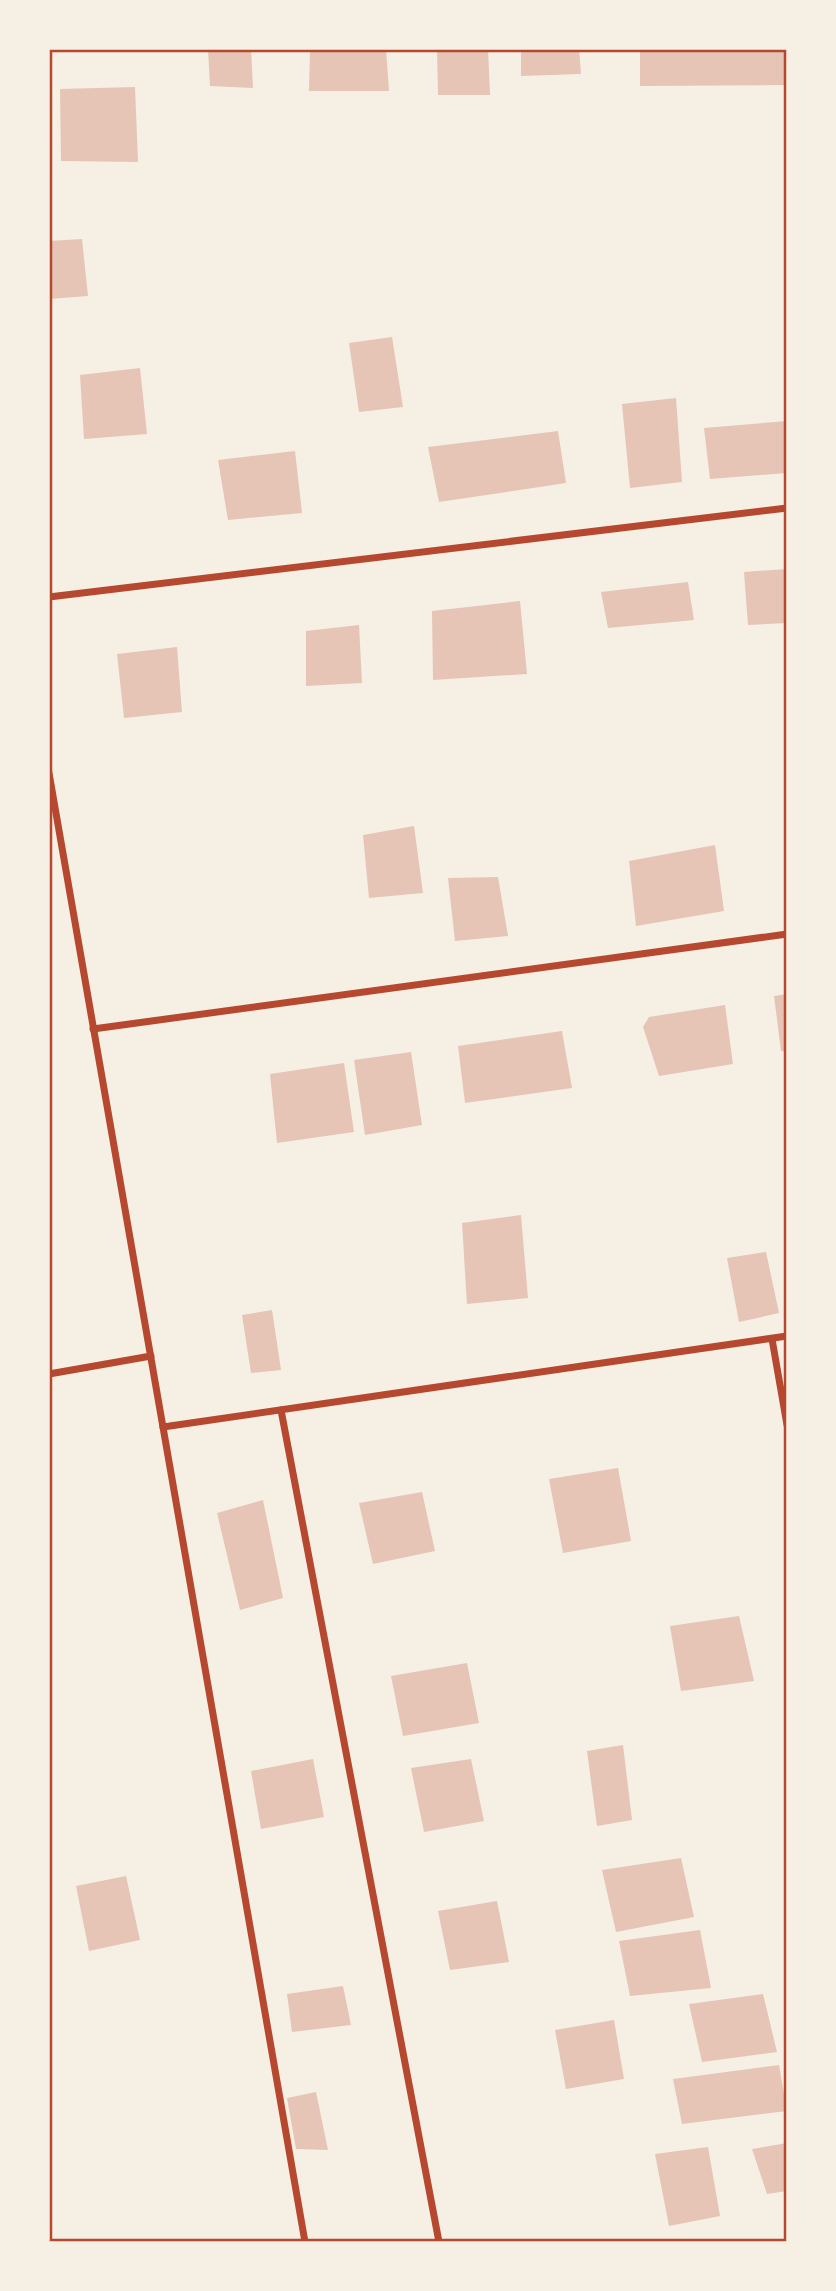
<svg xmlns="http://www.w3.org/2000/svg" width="836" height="2291" font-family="'Fira Sans',sans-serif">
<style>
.building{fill:#e6c5b7}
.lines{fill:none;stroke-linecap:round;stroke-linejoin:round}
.minor{stroke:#b5482f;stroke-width:7}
.neatline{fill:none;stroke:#b5482f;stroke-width:2.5}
</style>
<rect width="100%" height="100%" fill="#f6efe4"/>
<g class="building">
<path d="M208,49h43l2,39 -43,-2z"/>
<path d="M310,49h76l3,42h-80z"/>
<path d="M437,49h51l2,46h-52z"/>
<path d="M521,49h58l2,25 -60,2z"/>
<path d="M640,49h146l1,36 -147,1z"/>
<path d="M135,87l3,75 -77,-1 -1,-72z"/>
<path d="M82,239l6,57 -39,3v-58z"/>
<path d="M392,337l11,70 -44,5 -10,-69z"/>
<path d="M140,368l7,66 -63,5 -4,-64z"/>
<path d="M676,398l6,84 -52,6 -8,-84z"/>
<path d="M787,421v52l-77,6 -6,-51z"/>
<path d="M558,431l8,52 -127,19 -11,-55z"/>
<path d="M295,451l7,62 -74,7 -10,-60z"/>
<path d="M787,569v54l-39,2 -4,-53z"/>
<path d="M688,582l6,38 -86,8 -7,-36z"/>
<path d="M520,601l7,73 -94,6 -1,-69z"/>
<path d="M359,625l3,58 -56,3v-55z"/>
<path d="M177,647l5,65 -58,6 -7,-64z"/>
<path d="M414,826l9,67 -54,5 -6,-63z"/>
<path d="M715,845l9,66 -88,15 -7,-65z"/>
<path d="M498,877l10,59 -53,5 -7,-63z"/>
<path d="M787,994v57h-6l-7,-55z"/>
<path d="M725,1005l8,59 -74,12 -16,-49 6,-10z"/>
<path d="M562,1031l10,57 -107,15 -7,-57z"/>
<path d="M411,1052l11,73 -57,10 -11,-75z"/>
<path d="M344,1063l10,69 -77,11 -7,-69z"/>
<path d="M521,1215l7,83 -61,6 -5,-81z"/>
<path d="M766,1252l13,61 -40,9 -12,-64z"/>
<path d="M272,1310l9,60 -30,3 -9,-58z"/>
<path d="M618,1468l13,73 -68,12 -14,-74z"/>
<path d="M422,1492l13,59 -62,13 -14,-61z"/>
<path d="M263,1500l20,98 -43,12 -23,-97z"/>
<path d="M739,1616l15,65 -73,10 -11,-65z"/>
<path d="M467,1663l12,60 -76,13 -12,-60z"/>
<path d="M623,1745l9,75 -35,6 -10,-75z"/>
<path d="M313,1759l11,58 -63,12 -10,-58z"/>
<path d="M471,1759l13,62 -60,11 -13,-64z"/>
<path d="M681,1858l13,59 -78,15 -14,-62z"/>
<path d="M126,1876l14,64 -51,11 -13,-65z"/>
<path d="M497,1901l12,61 -59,8 -12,-59z"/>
<path d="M700,1930l11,58 -81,8 -11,-55z"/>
<path d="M343,1986l8,39 -59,7 -5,-38z"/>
<path d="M763,1994l14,58 -75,10 -13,-58z"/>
<path d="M614,2020l10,59 -58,10 -11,-59z"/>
<path d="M779,2065l8,46 -105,13 -9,-45z"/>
<path d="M316,2092l12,58 -32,-1 -9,-51z"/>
<path d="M787,2143v48l-20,3 -15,-45z"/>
<path d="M708,2147l12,69 -51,10 -14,-72z"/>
</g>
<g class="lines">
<g class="minor">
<path d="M49,597l738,-89"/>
<path d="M49,773l256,1469"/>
<path d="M93,1029l694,-95"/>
<path d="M772,1339l15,86"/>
<path d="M49,1374l102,-18"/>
<path d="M281,1410l158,832"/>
<path d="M163,1427l624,-91"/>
</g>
</g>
<rect width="836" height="2291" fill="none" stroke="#f6efe4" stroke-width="102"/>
<rect x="51" y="51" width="734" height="2189" class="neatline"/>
</svg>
